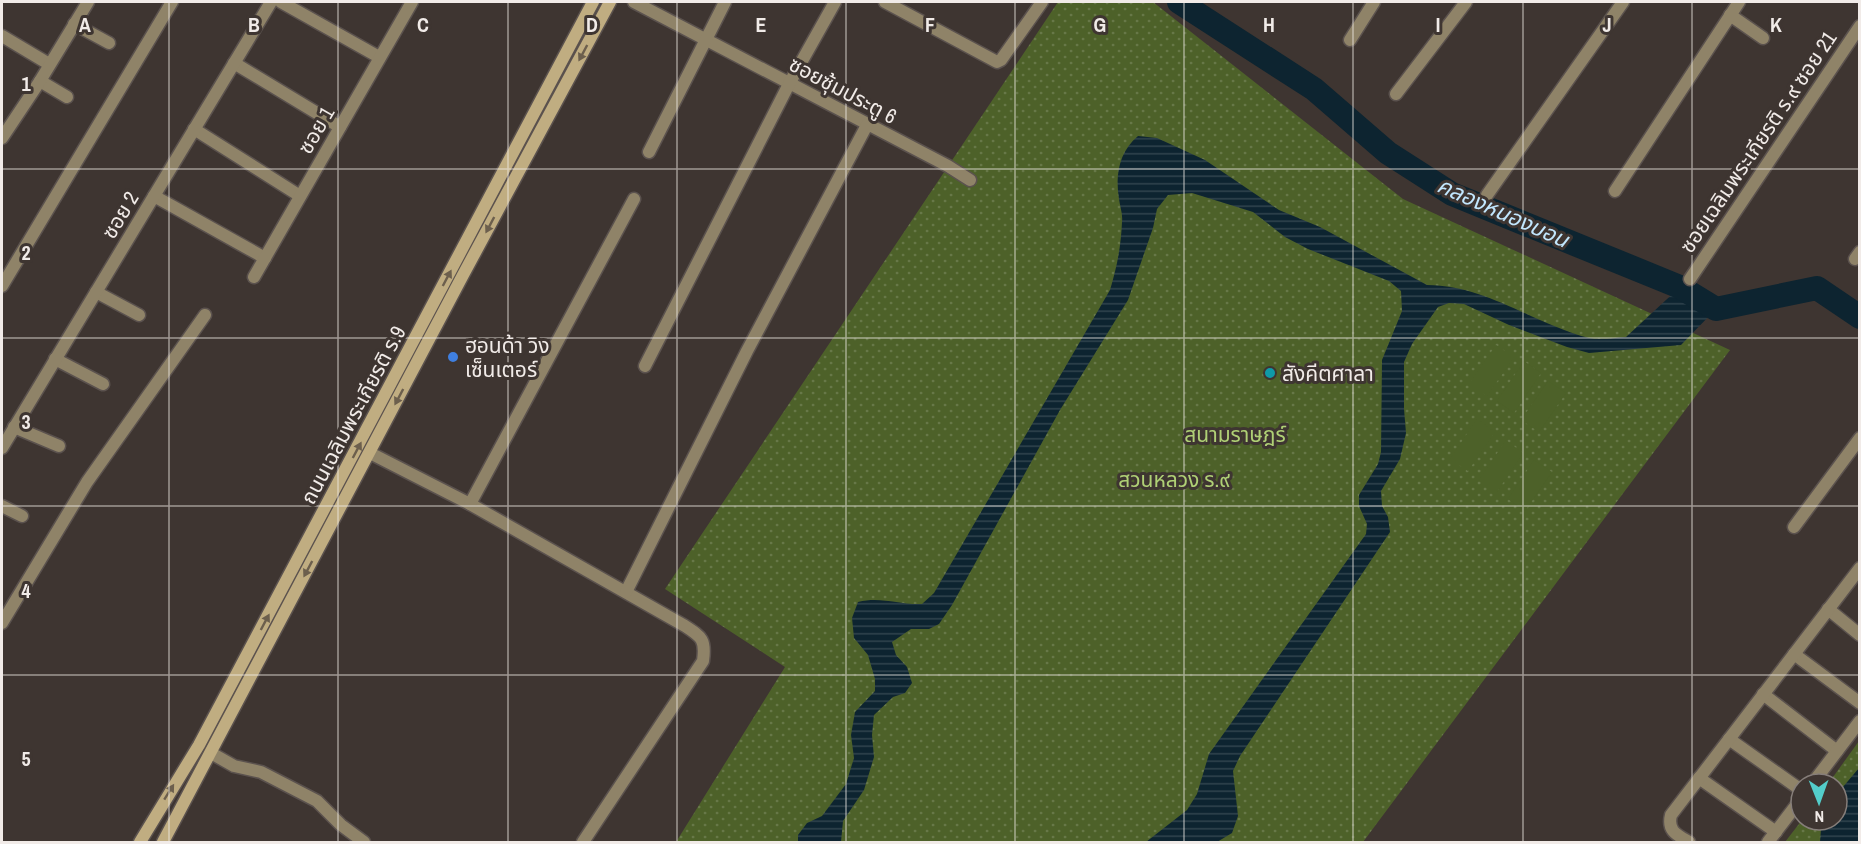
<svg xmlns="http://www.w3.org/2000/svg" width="1861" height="844" font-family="'Archivo Narrow','Noto Sans Thai',sans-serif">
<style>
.park{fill:url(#park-dots)}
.pitch{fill:#4d6129}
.water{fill:url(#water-rules)}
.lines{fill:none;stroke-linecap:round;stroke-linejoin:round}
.river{stroke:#0d2430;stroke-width:24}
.minor-casing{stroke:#5b524e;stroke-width:15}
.secondary-casing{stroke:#5b524e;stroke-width:15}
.minor{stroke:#8f8368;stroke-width:12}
.secondary{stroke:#c0ad81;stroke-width:12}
.oneway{fill:#6c5f4d}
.grid{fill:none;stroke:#f1ebe8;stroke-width:1.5;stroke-opacity:0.55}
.shop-dot{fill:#3f7fe0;stroke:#3e3531;stroke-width:2}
.culture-dot{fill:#0f9aa8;stroke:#3e3531;stroke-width:2}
.labels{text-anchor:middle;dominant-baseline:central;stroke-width:6;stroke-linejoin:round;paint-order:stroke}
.street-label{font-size:21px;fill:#f1ebe8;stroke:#3e3531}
.poi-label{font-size:21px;fill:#f1ebe8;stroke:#3e3531;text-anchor:start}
.park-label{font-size:21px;fill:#afd075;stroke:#3e3531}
.water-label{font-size:22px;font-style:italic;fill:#c2e7fe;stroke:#3e3531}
.grid-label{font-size:20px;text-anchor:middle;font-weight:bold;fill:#f1ebe8;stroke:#3e3531;stroke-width:6;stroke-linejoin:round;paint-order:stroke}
</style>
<defs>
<pattern id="park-dots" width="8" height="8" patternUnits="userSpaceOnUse" patternTransform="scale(1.5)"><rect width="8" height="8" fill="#4d6129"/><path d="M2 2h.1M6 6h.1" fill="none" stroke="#677848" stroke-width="1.8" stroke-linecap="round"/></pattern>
<pattern id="water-rules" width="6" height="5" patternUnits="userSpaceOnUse" patternTransform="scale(1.5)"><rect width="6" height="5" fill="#0d2430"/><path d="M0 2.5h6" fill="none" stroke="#31444e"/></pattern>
</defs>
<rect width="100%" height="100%" fill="#3e3531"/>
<g class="park">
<path d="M1058,2h95l250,197 327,151 -367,492h-687l109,-175 -120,-78z"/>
<path d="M1859,741v101h-74l17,-22h35v-36h-9z"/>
</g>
<g class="pitch">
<path d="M1496,345l18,12 -27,39 -18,-12z"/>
<path d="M1524,361l17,12 -27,40 -17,-12z"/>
<path d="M1548,381l18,12 -27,39 -18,-12z"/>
<path d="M1477,419l18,13 -27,39 -18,-12z"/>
<path d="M1506,440l17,13 -26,39 -18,-12z"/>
<path d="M1534,460l18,12 -27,39 -17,-12z"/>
</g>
<g class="water">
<path d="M1138,136l19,2 48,22 74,50 41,17 107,58c59,0 107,39 162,53 11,2 25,0 37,-1l54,-50 36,22 -35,36 -92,8 -22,-6 -58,-22 -45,-21 -15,-1 -11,4 -26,37 -8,18v47l2,24 -6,26 -19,32 1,15 6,11 2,15 -150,224 -7,15 5,45 -6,17 -15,9h-71l41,-32 10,-16 12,-40 157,-220 1,-10 -8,-18v-11l19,-31 3,-12 1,-92 20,-49 -1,-20 -12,-10 -81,-32 -23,-12 -32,-25 -61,-19 -24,2 -11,14 -4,19 -25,72 -68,110 -108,195 -13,19 -10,5h-18l-19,13 4,13 11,12 5,16 -7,10 -12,4 -19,18 -2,20 2,22 -10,33 -21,31 -2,21h-43v-7l9,-12 15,-7 24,-32 8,-26 -3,-23 4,-23 20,-21v-12l-7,-24 -14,-17 -2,-20 6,-16c23,-6 41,3 64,2l12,-11 176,-303c7,-23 11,-44 12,-68 1,-8 -2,-15 -3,-23 -4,-24 0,-47 19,-63z"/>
<path d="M1859,768v74h-39l1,-13 3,-9h13v-26z"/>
</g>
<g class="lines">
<path class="river" d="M1179,2l135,87 74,64 64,41 228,93 36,22 101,-21 43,29"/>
<g class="minor-casing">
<g id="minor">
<path d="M281,2l98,55"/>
<path d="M634,2l314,164 22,14"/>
<path d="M885,2l112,60 4,-2 41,-58"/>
<path d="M1730,15l33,23"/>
<path d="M74,24l35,19"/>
<path d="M2,36l47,28"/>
<path d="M1350,40l24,-38"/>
<path d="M234,63l106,64"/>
<path d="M40,81l27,16"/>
<path d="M1396,94l70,-92"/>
<path d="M194,129l106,67"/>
<path d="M2,138l38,-57 48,-79"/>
<path d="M649,152l76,-150"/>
<path d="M1615,191l124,-189"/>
<path d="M1487,195l136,-193"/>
<path d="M154,196l111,62"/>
<path d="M1855,259l5,-7"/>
<path d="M254,277l158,-275"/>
<path d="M1690,279l170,-253"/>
<path d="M2,286l170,-284"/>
<path d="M96,292l43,23"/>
<path d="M55,359l48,25"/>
<path d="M645,366l144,-282 46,-82"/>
<path d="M14,427l45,19"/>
<path d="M2,448l269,-446"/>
<path d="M370,453l100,51 215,122c17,11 21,14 18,35l-120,181"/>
<path d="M470,504l164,-305"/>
<path d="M2,506l20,10"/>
<path d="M1794,527l66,-89"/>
<path d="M626,592l121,-241 120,-226"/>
<path d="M1828,609l32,26"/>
<path d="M2,623l85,-141 118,-167"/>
<path d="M1794,654l66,49"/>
<path d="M1763,694l74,57"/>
<path d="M1729,739l72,51"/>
<path d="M211,753l23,13 27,6 56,29 24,24 23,17"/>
<path d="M1699,778l77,54"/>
<path d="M1812,784l48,-63"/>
<path d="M1689,842c-12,-7 -22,-11 -18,-27l189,-247"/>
<path d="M1768,842l33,-43"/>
</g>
</g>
<g class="secondary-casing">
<g id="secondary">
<path d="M140,842l59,-97 394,-743"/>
<path d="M163,842l300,-567 147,-273"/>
</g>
</g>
<use href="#minor" class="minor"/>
<use href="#secondary" class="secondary"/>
</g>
<defs><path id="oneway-solid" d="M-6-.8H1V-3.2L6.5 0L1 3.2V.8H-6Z" transform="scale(1.5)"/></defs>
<g class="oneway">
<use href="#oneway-solid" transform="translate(583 53) rotate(118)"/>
<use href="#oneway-solid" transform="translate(490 225) rotate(118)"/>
<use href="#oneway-solid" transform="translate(447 278) rotate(-62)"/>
<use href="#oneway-solid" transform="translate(399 397) rotate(118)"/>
<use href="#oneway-solid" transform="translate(357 450) rotate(-62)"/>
<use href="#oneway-solid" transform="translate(308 569) rotate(118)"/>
<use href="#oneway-solid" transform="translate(265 622) rotate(-62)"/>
<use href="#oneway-solid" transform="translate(169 792) rotate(-58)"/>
</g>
<path class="grid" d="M169,2v840M338,2v840M508,2v840M677,2v840M846,2v840M1015,2v840M1184,2v840M1353,2v840M1523,2v840M1692,2v840M2,169h1858M2,338h1858M2,506h1858M2,675h1858"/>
<circle class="shop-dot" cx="453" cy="357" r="6"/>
<circle class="culture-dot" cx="1270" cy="373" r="6"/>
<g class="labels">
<g class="street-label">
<text transform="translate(843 90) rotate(28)">ซอยซุ้มประตู 6</text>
<text transform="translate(316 130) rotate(-60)">ซอย 1</text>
<text transform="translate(1758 142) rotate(-56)">ซอยเฉลิมพระเกียรติ ร.๙ ซอย 21</text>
<text transform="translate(120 215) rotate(-59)">ซอย 2</text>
<text transform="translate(353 415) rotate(-62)">ถนนเฉลิมพระเกียรติ ร.9</text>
</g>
<g class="poi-label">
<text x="465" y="345">ฮอนด้า วิง<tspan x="465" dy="24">เซ็นเตอร์</tspan></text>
<text x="1282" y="373">สังคีตศาลา</text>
</g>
<g class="park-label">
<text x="1235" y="434">สนามราษฎร์</text>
<text x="1174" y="479">สวนหลวง ร.๙</text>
</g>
<g class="water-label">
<text transform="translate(1503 212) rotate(24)">คลองหนองบอน</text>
</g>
</g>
<g class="grid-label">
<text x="85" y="32">A</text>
<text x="254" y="32">B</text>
<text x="423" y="32">C</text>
<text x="592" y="32">D</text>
<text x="761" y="32">E</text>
<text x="930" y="32">F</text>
<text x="1100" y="32">G</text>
<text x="1269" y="32">H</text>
<text x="1438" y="32">I</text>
<text x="1607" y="32">J</text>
<text x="1776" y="32">K</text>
<text x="26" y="91">1</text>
<text x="26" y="260">2</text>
<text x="26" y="429">3</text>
<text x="26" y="598">4</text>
<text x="26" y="766">5</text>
</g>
<rect width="1861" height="844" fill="none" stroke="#f1ebe8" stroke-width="6"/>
<g transform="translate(1819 802) rotate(179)"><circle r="28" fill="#3e3531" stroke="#867e7a" stroke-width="1.5"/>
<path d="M0-4.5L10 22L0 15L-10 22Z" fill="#53cdca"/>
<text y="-9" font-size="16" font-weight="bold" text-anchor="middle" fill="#f1ebe8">N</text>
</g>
</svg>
